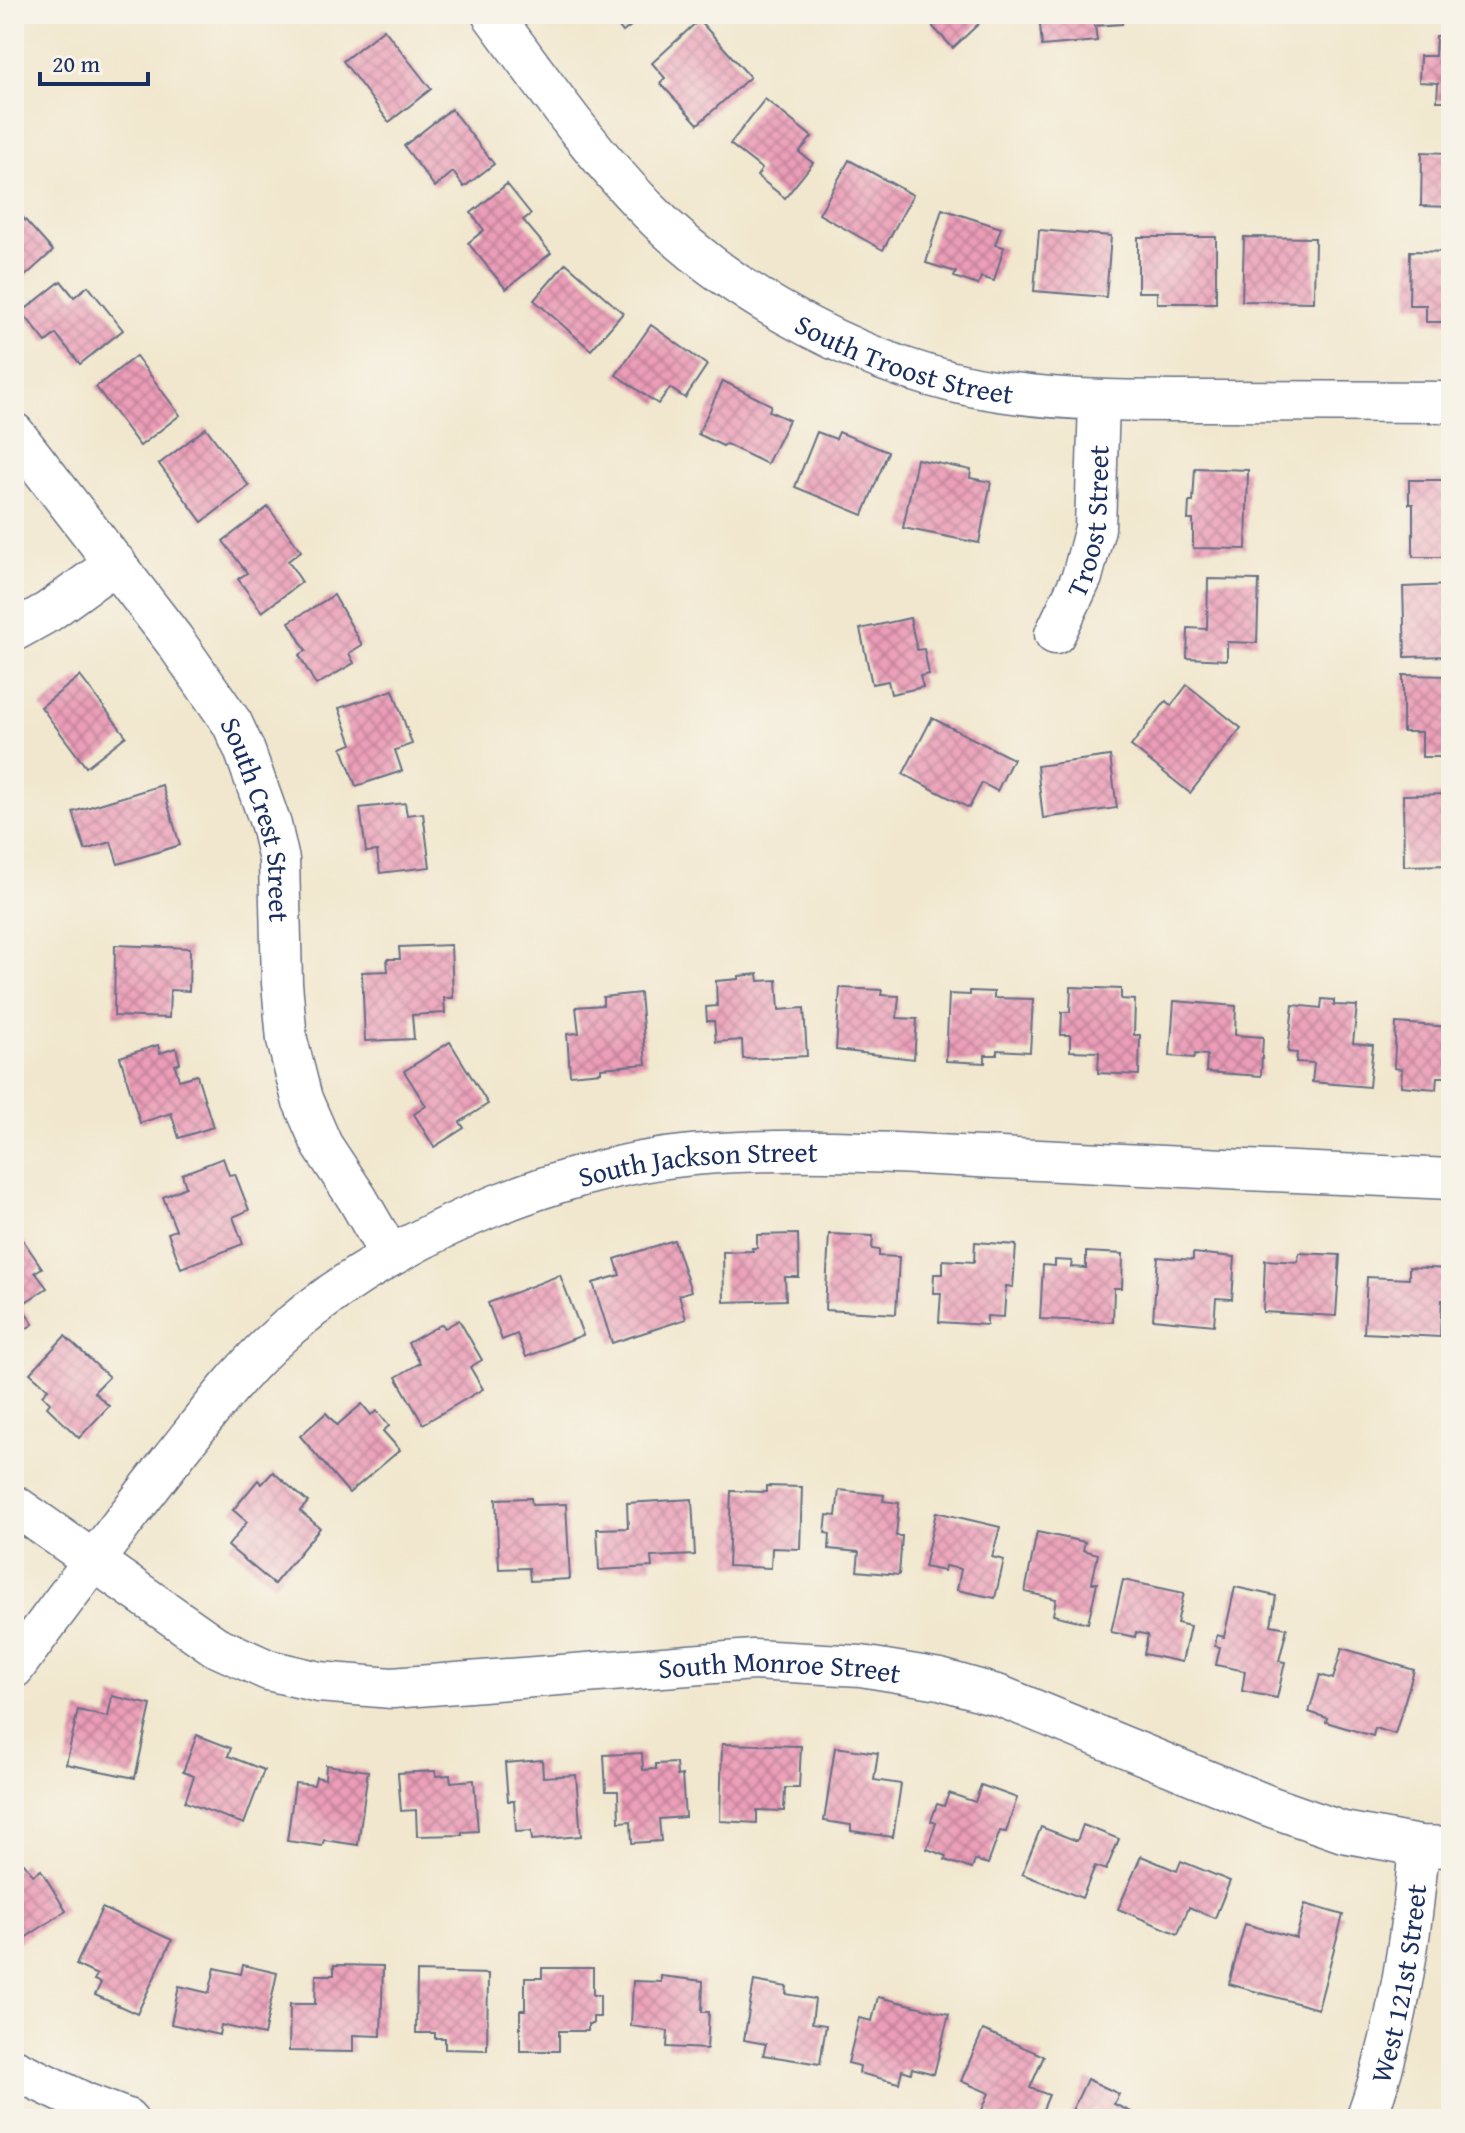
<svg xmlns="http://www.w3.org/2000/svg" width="1465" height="2133" font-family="'Gentium Book Plus',serif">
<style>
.building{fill:url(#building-cross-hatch)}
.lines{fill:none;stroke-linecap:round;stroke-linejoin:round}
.minor-casing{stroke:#666f85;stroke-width:43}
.minor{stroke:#fff;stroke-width:40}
.labels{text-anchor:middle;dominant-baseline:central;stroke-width:6;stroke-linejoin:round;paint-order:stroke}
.street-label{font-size:28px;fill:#1b2f5e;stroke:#f7f3e8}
</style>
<defs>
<pattern id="building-cross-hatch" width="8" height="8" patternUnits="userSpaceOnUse" patternTransform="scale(2)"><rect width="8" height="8" fill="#ec9db7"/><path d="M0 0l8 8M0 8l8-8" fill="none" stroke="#be8098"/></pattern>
</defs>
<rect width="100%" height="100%" fill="#f7f3e8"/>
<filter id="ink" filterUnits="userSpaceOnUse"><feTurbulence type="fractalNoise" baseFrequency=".0125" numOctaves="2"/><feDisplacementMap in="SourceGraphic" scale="16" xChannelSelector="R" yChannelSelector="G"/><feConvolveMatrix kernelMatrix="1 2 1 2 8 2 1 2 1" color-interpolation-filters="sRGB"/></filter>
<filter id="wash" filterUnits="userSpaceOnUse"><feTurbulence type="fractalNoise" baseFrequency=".006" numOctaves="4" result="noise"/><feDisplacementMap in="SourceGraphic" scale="32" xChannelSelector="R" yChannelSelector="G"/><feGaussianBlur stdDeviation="1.8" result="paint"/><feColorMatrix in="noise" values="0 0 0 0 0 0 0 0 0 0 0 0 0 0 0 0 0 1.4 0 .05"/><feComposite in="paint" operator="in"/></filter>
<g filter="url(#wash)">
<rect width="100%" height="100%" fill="#f1e7ce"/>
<g id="blocks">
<g class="building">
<path d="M609,14h37l-23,18z"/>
<path d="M925,14h64l-36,34 -20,-21v-4z"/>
<path d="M1039,14h82l1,10 -27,2 2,15 -55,5z"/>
<path d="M699,20l51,57 -52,47 -38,-41 5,-5 -13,-15z"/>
<path d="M384,29l47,60 -42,33 -46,-61z"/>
<path d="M1436,36h9v9h6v56h-14l1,-18 -19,-1 1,-26h15z"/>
<path d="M765,99l47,38 -13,15 14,11 -28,35 -28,-22 5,-7 -32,-25z"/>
<path d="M451,109l43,55 -30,23 -11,-15 -18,15 -31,-41z"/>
<path d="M1448,138h3v69l-30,-1 1,-54 25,1z"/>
<path d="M849,160l64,35 -30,55 -64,-36z"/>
<path d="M507,184l24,30 -8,6 28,33 -45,36 -38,-46 16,-13 -13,-17z"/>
<path d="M942,209l59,19 -6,17 9,2 -10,34 -13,-4 -3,8 -24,-8 2,-5 -30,-9z"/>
<path d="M17,211l36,40 -39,35v-72z"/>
<path d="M1039,230l72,6 -5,61 -72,-6z"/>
<path d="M1138,237h78v66h-59v-11h-19z"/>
<path d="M1244,237l71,1 -1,64 -72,-1z"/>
<path d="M1410,251l41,1v70h-25v-17h-17z"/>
<path d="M566,263l57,50 -32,37 -57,-50z"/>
<path d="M61,281l13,16 14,-11 35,44 -43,34 -24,-30 -10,8 -24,-30z"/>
<path d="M651,325l56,40 -22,33 -15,-10 -12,16 -42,-29z"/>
<path d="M136,356l44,59 -40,31 -44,-59z"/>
<path d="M723,381l48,24 -2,6 20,9 -22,44 -41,-20 -3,2 -25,-12z"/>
<path d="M206,428l43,58 -47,36 -43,-58z"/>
<path d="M817,432l19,7 3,-7 49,20 -25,63 -68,-28z"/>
<path d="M917,459l54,11 -1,8 21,4 -12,61 -76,-15z"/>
<path d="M1195,468l53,2 -2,79 -53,-1v-28h-5l1,-18h4z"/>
<path d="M1409,480h42v77h-38v-53h-4z"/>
<path d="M268,507l33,44 -13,10 14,21 -40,30 -24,-33 9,-6 -24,-32z"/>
<path d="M1208,579l51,1 -2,63 -30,-1v18l-40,-2 1,-30 19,1z"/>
<path d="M1451,585v71l-46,1 -2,-70z"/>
<path d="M334,595l28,50 -13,8 5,10 -38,22 -17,-30 7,-4 -17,-29z"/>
<path d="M910,618l7,32 7,-1 5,25 -9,2 3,11 -32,7 -3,-13 -16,3 -12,-55z"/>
<path d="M1403,675l48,1v81h-29v-25h-19z"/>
<path d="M80,676l46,60 -40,31 -45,-60z"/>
<path d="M1187,685l54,43 -51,65 -59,-47 35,-45 5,5z"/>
<path d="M393,690l19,54 -17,6 7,21 -46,15 -14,-38 10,-4 -13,-36z"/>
<path d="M932,718l81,41 -16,32 -15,-8 -13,25 -66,-34z"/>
<path d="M1110,756l7,52 -74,10 -6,-52z"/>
<path d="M162,785l18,60 -62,19 -7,-22 -26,8 -12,-38z"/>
<path d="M1451,794v71l-47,1 -1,-71z"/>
<path d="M405,803l2,12 16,-2 7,54 -50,6 -3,-22 -11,1 -6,-44z"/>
<path d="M115,945l75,3 -1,43 -19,-1 -1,28 -55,-2z"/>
<path d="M451,945l2,53h-9l1,15 -33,2 2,24 -49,2 -3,-69 26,-1 -1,-12h13l-1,-12z"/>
<path d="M758,974l1,7 18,-1 2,30 25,-2 3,48 -64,3 -1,-19 -26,2 -2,-21h-7l-1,-14 11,-1 -1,-25 23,-2v-3z"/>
<path d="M1071,987l50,2v10l14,1 -1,35h6l-1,40 -41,-2 1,-21 -29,-1v-16h-9l1,-23h8z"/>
<path d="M840,988l42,2 -1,5 18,1 -2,22 20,1 -3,40 -78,-9z"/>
<path d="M970,991l24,1v6l39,1 -3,53 -33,-2v5h-12v8l-39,-2 3,-67 21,1z"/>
<path d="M640,993l6,71 -45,4v4l-31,3 -3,-41 12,-1 -3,-26 27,-2v-8z"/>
<path d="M1322,999l12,1v5l23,1 -4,37 20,2 -4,42 -57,-5 2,-19 -18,-1 1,-9 -9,-1 5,-47 28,3z"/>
<path d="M1174,1001l62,5 -1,29 28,2 -2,39 -55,-4 1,-17 -12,-1 -1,4 -24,-2z"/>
<path d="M1396,1023l55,4v50h-14l-1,12 -35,-3 1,-17 -8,-1z"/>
<path d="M450,1042l38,62 -28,18 4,6 -30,19 -20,-33 12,-8 -22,-35z"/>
<path d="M158,1045l2,8 16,-5 4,15 -5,2 4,15 18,-5 16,52 -34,11 -8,-25 -31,10 -20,-66z"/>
<path d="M223,1158l6,17 6,-1 14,36 -16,7 10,27 -62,24 -13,-35 8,-3 -13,-33 23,-10 -4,-13z"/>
<path d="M14,1227l28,41 -7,4 12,16 -26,17 12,19 -19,13z"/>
<path d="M798,1234l1,43h-14l1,23 -62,2 -1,-50 30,-1 -1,-3h5v-13z"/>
<path d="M829,1234l44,2 -1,13 7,1v6l20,1 -3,57 -71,-4z"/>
<path d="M674,1240l17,51 -12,4 7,24 -74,24 -19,-60 27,-8 -5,-16z"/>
<path d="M975,1242l41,3 -3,42 -7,-1 -2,31 -17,-1v9l-48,-3 2,-29h-8l1,-19h9v-14l31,2z"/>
<path d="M1086,1252l37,2 -1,34h-8l-1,34 -73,-3 3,-54 12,1v-6l17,1 -1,6 15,1z"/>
<path d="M1193,1253l42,4 -3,42 -16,-1 -2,27 -61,-6 5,-62 35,3z"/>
<path d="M1299,1253l41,2 -4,61 -73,-4 2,-52 33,2z"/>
<path d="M1409,1267l40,2 -2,31h-5l-2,37 -76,-4 3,-56 42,2z"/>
<path d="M560,1275l23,60 -57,22 -9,-23 -15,6 -14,-37z"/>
<path d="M459,1320l23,40 -12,7 13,22 -60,35 -27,-47 24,-14 -12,-20 34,-19 3,4z"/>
<path d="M65,1336l44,41 -15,15 15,14 -30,32 -32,-31 3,-4 -8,-8 6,-6 -18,-16z"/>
<path d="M362,1404l9,11 6,-4 12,15 -6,5 17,19 -51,43 -49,-57 26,-23 11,12z"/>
<path d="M273,1472l35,30 -8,9 20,17 -46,56 -46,-38 19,-24 -14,-12 25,-30 4,4z"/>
<path d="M766,1486l36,1 -2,62 -28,-1 -1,20 -43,-2 3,-75 35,1z"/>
<path d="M839,1490l45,5 -1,6 16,2 -3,33h6l-3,39 -42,-4 2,-19 -30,-3 1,-15 -5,-1 2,-18 9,1z"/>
<path d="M531,1498l1,7 34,-1 4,75 -40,2 -1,-13 -30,1 -3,-70z"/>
<path d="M692,1499l3,56 -44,2 1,10 -53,3 -2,-41 31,-1 -1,-25z"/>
<path d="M936,1512l64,15 -8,30 12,3 -9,38 -38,-8 4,-21 -16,-3 -1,5 -20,-4z"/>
<path d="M1037,1532l48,10 -2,8 15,4 -6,29h5l-9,40 -35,-8 3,-16 -31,-7z"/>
<path d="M1123,1580l61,13 -7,30 13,3 -8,36 -38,-8 4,-19 -12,-3 -1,5 -24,-5z"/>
<path d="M1235,1587l41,9 -5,29 16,3 -8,33 6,1 -8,36 -35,-7 3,-20 -29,-6 4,-18 -5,-1 2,-11 7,2z"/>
<path d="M1342,1648l72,22 -19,64 -20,-6 -2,8 -47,-14 1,-4 -18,-6 11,-37 13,4z"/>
<path d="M112,1696l39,9 -16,73 -69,-14 12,-54 30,7z"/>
<path d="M197,1735l34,13 -3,8 36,14 -20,54 -59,-22 9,-26 -11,-4z"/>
<path d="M722,1744l79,2 -2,42h-14l-1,23 -27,-1v13l-37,-2z"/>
<path d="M835,1747l43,6 -4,27 27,4 -8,53 -42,-6v-6l-27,-4z"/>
<path d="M642,1753l1,17 13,-1v-5l20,-1 1,13 5,-1 3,42 -26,2 2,22 -29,2 -1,-22 -12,1 -1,-31h-12l-2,-36z"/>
<path d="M542,1760l1,17 33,-2 5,61 -49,4 -1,-9 -15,1 -2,-31h-6l-3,-38z"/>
<path d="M326,1765l42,6 -10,74 -34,-5 -2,6 -35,-5 8,-58 19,2 2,-8 9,2z"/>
<path d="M435,1771l1,5 14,-1 1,7 23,-2 4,51 -16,1v3l-45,1 -1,-26 -15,1 -3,-38z"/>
<path d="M981,1785l36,13 -11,34 -6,-1 -12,33 -13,-4 -3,9 -27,-9 1,-4 -19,-7 9,-26 -5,-2 6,-17 7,2 5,-13 26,9z"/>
<path d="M1083,1825l36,14 -13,31 -11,-4 -13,32 -60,-24 19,-47 36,14z"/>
<path d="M1141,1856l36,15 4,-10 49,20 -15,37 -26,-11 -11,27 -60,-25z"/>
<path d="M24,1863l9,12 8,-5 25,41 -52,34v-75z"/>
<path d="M1305,1904l38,11 -25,94 -89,-25 16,-60 51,14z"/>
<path d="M102,1908l70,32 -35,74 -42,-19 6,-12 -7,-3 3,-5 -21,-10z"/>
<path d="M243,1965l34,8 -13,62 -43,-10 -2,10 -48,-11 8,-38 30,7 6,-25 26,6z"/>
<path d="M334,1965l49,1 -2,70 -28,-1v17l-64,-1 1,-47h25l1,-29h18z"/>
<path d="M542,1968h51v27h7v22h-7v7h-5v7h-29v20h-39v-41h5v-32h17z"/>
<path d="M417,1972l71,2 -1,76 -42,-1v-11h-10v-5h-19z"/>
<path d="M661,1976l42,5 -1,31h7l-2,37 -40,-2 1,-16 -37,-5 2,-45 28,1z"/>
<path d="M754,1981l33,6 -1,7 29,5 -3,24 14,2 -6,39 -57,-9 3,-11 -22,-4z"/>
<path d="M878,1997l71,17 -15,60 -22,-6 -1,5 -9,-3 -3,13 -40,-10 1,-7 -12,-3 11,-45 13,3z"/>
<path d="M983,2030l61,26 -14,32 19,7 -10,24h-36l-21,-9 7,-17 -28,-12z"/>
<path d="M1087,2079l32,15 -5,10 26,12 -2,3h-70z"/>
</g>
</g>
</g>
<g filter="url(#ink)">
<use href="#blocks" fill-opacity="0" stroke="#666f85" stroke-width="2"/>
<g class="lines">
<g class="minor-casing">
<g id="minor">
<path id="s1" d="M492,14c49,66 96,134 154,194 87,90 229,165 353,183 72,11 144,10 217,10 78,0 157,1 235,1"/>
<path id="s2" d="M14,433l160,207 58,83 12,26 27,76 8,35 3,123 5,57 15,59 20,46 35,53 33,57"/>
<path d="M14,631l34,-19 68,-49"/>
<path id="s3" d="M1055,634l27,-57 13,-49 4,-127"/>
<path id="s4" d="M14,1505l201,141 53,24 51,12 73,6 361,-28 108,6 79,13 60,17 269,110 74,26 76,14 32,1"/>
<path id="s5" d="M14,1668c50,-69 102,-137 154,-204 33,-41 64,-84 102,-120 104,-98 279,-176 422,-189 116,-10 231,0 347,5 137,7 275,13 412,19"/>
<path d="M14,2069l73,35 40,15"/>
<path id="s6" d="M1366,2119c32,-88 45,-179 53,-273"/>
</g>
</g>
<use href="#minor" class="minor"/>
</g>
</g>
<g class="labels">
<g class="street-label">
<text stroke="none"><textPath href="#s1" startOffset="552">South Troost Street</textPath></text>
<text stroke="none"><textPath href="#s3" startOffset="120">Troost Street</textPath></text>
<text stroke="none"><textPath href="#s2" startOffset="464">South Crest Street</textPath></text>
<text stroke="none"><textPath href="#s5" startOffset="888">South Jackson Street</textPath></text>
<text stroke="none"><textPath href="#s4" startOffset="818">South Monroe Street</textPath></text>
<text stroke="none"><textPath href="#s6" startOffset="140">West 121st Street</textPath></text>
</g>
</g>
<rect width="1465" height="2133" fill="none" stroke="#f7f3e8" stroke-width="48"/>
<path d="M40 72v12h108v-12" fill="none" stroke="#1b2f5e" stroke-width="4"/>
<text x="52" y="72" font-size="24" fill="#1b2f5e" stroke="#f7f3e8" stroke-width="6" paint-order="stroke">20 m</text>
</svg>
